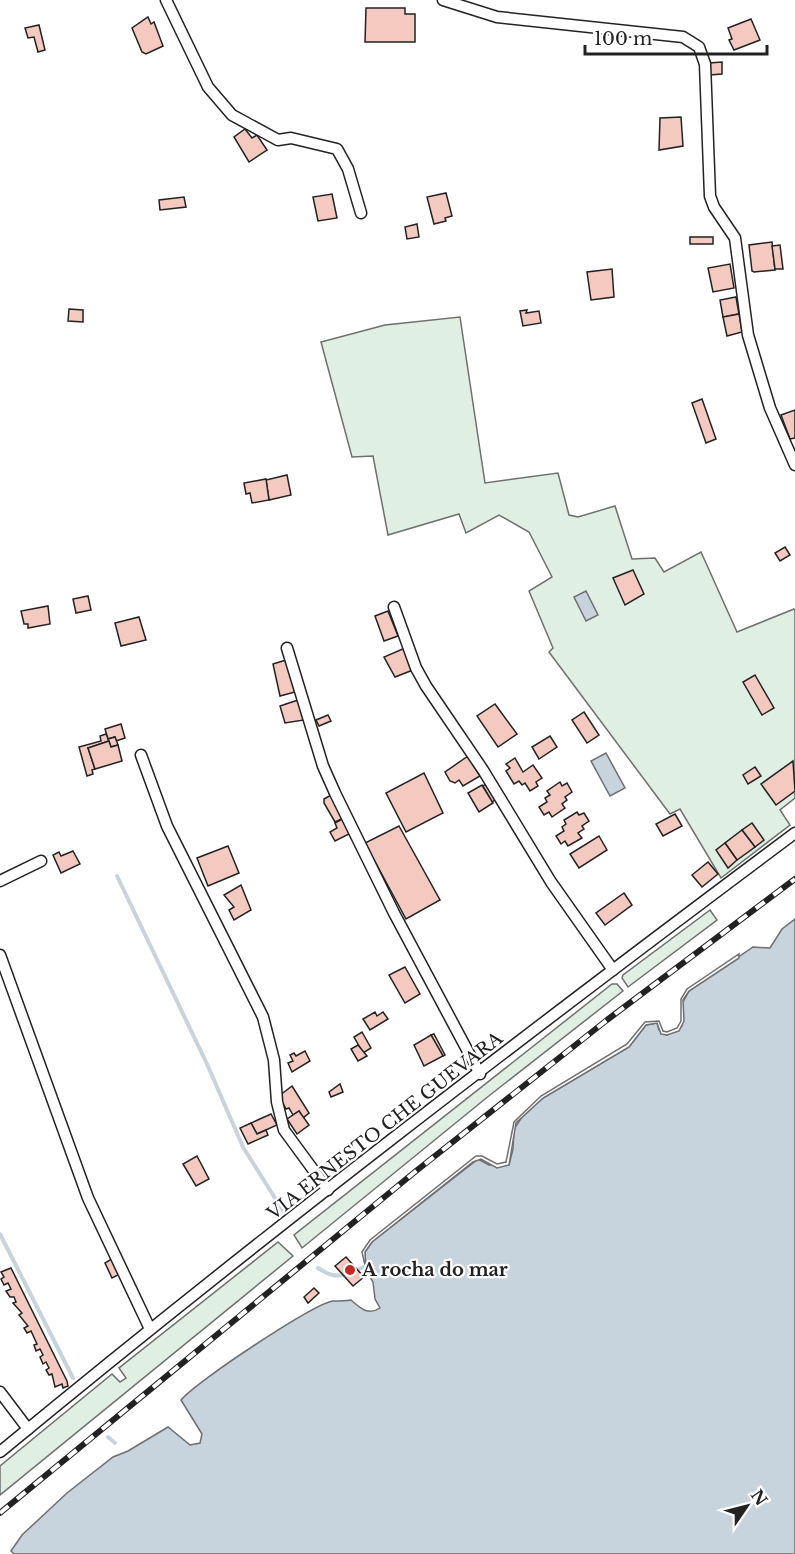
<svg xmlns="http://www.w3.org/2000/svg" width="795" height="1554" font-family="'Libre Baskerville',serif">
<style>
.green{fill:#e0efe3;stroke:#6f6f6f;stroke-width:1.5}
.water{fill:#c7d3dd;stroke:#6f6f6f;stroke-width:1.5}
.pier{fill:#fff;stroke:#6f6f6f;stroke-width:1.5}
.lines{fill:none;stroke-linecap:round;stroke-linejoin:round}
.stream{stroke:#c7d3dd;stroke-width:4}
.building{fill:#f3c9c0;stroke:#222;stroke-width:1.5}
.street-casing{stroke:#222;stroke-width:13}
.street{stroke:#fff;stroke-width:10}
.rail-casing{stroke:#222;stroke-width:6}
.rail{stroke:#fff;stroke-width:4;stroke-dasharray:11;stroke-linecap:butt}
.poi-dot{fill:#c62828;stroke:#fff;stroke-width:2}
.labels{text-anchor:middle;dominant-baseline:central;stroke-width:4.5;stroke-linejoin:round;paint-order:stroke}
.street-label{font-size:18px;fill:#222;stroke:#fff}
.poi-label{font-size:18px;font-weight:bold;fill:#222;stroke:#fff;text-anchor:start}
</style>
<rect width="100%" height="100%" fill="#fff"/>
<g class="green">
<path d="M460,317l25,166 73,-10 11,42 9,2 37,-11 17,53 23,-1 9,14 37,-20 36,80 57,-23 1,2v187l-15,12 10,15 -69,53 -41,-69 -10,5 -121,-162 4,-4 -24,-57 23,-14 -23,-45 -30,-17 -33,18 -7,-19 -71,21 -15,-79 -21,1 -31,-115 64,-17z"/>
<path d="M710,910l7,10 -89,67 -6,-9 1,-3z"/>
<path d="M612,984h5l6,7 -133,104 -188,153 -8,-13z"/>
<path d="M278,1242l15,14 -293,239v-29l112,-92 8,8 6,-4 -7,-10z"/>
</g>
<g class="water">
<path d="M586,591l12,24 -12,6 -12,-24z"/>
<path d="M606,753l19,35 -15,8 -19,-35z"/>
<path d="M795,919v635h-781l-3,-3 11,-16 45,-42 46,-36 15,-6 40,-24 22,18 10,-2 2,-9 -21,-34c13,-17 132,-96 152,-99 5,0 12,0 18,-1 9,8 17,16 29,8l-5,-9 -2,-17 -7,-12 -1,-18 7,-10 106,-83 11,6h20l4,-16 1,-20 8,-12 21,-19 86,-51 17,-22 11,-2 2,7 8,5 15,-9v-22l7,-13 64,-44 17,1 12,-19z"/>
</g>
<path class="pier" d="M739,954v4l-50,33 -6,9 1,21 -5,10 -12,4 -6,-1 -4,-11 -11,2 -17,22 -86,51 -27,25 -7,42 -12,3 -16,-9 -8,3 -101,80 -7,10 1,18 -4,-18 8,-12 106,-84h6l15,8 9,-2 8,-40 27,-26 86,-52 18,-22 14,-1 4,10 4,1 10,-4 4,-7v-22l6,-10z"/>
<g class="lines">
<g class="stream">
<path d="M117,876l90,188 36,83 40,64"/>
<path d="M0,1234l73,144"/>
<path d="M318,1268c9,6 18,10 30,6"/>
<path d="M354,1271l12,-5"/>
<path d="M108,1437l7,6"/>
</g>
</g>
<g class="building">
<path d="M366,8h39v6h10v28h-50z"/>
<path d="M148,17l3,7 3,-2 9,24 -17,8 -4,-2 -10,-24z"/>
<path d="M751,19l9,21 -26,10 -5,-10 3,-1 -4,-11z"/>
<path d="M39,25l6,25 -7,2 -4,-15 -6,1 -3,-10z"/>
<path d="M722,62v12l-12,1 -1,-12z"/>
<path d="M681,117l2,29 -24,4 1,-32z"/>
<path d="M245,129l7,9 5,-3 10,15 -18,12 -15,-25z"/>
<path d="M446,193l6,23 -7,2 1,3 -12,3 -7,-27z"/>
<path d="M332,194l5,24 -19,3 -5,-24z"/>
<path d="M184,197l2,10 -26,3 -1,-10z"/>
<path d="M417,224l2,13 -12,2 -2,-12z"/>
<rect x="690" y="237" width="23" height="7"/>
<path d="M772,242l3,28 -21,2 -2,-1 -3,-26z"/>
<path d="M780,245l3,24h-8l-3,-23z"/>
<path d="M730,264l4,24 -21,4 -5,-24z"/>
<path d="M612,269l2,28 -23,3 -4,-28z"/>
<path d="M736,297l3,17 -16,3 -3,-17z"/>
<path d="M69,309l14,1v12l-15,-1z"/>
<path d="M527,310l-1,3 13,-2 2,12 -18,3 -3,-15z"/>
<path d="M739,314l3,18 -15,4 -4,-19z"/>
<path d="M702,399l14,40 -10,4 -14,-40z"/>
<path d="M795,410v28l-5,1 -9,-24z"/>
<path d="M287,475l4,20 -22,5 -3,-20z"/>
<path d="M266,479l3,21 -17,3 -2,-10 -4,1 -2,-11z"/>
<path d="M785,547l5,8 -10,6 -5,-8z"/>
<path d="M633,570l11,24 -19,11 -12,-27z"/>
<path d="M88,596l3,14 -15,3 -3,-14z"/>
<path d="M48,606l2,18 -22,4v-4h-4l-3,-13z"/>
<path d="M388,611l10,25 -14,5 -9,-25z"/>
<path d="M139,617l7,23 -25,6 -6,-23z"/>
<path d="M405,648l8,22 -18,7 -11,-20z"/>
<path d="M286,660l9,32 -15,4 -7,-32z"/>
<path d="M755,675l19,33 -12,7 -19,-33z"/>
<path d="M298,700l6,20 -19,3 -5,-17z"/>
<path d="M495,704l22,30 -19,13 -21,-31z"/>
<path d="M584,712l15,23 -12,8 -15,-23z"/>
<path d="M328,715l3,6 -12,5 -3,-6z"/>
<path d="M121,724l4,14 -9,3 -1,-4 -7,2 -3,-10z"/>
<path d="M106,734l3,7 -21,7 7,21 -3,1 1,4 -6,2 -8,-29 22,-6 -1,-5z"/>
<path d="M550,736l7,11 -18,12 -7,-12z"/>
<path d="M115,737l3,8 -7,2 -3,-8z"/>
<path d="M109,741l2,6 7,-2 4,16 -27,8 -7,-21z"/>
<path d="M468,756l12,20 -17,10 -4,-6 -4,3 -5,-2 -5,-9z"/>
<path d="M515,758l8,14 10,-7 9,13 -6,4 2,4 -8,5 -5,-8 -3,2 -3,-4 -5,3 -8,-13 4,-3 -4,-4z"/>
<path d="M793,761l2,30 -19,14 -15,-21z"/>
<path d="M755,767l6,9 -13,8 -5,-9z"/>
<path d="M424,773l19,40 -37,19 -20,-39z"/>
<path d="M560,782l2,4 5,-3 5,9 -7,5 2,3 -5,4 3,4 -13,9 -3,-5 -5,3 -5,-8 8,-5 -2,-4 5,-3 -3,-4z"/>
<path d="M486,784l9,16 -3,2 -9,-16z"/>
<path d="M482,785l11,18 -14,9 -11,-19z"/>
<path d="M331,795l13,23 -9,4 -11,-19v-4z"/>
<path d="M577,812l2,3 5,-2 5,8 -7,5 2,3 -6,4 4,5 -14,8 -3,-5 -4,3 -5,-8 8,-5 -2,-4 4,-3 -2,-4z"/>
<path d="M675,814l7,12 -19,10 -7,-12z"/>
<path d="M344,818l7,15 -16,8 -5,-9 7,-4 -2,-5z"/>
<path d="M752,823l12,17 -9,7 -13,-17z"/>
<path d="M399,826l41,74 -34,19 -41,-76z"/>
<path d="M742,830l13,17 -18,13 -12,-17z"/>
<path d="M599,836l8,14 -28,18 -9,-14z"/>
<path d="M725,843l12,17 -9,8 -12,-18z"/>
<path d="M228,846l11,27 -31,13 -11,-28z"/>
<path d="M73,851l7,13 -19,9 -8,-18 6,-3 2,4z"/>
<path d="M708,862l10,12 -16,13 -10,-12z"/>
<path d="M241,885l10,25 -17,10 -5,-10 5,-3 -10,-12z"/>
<path d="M624,893l8,12 -27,20 -9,-12z"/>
<path d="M405,967l15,27 -15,9 -16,-28z"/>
<path d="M375,1012l2,4 6,-4 5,7 -18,11 -7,-11z"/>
<path d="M362,1032l9,16 -8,5 -9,-16z"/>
<path d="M434,1034l11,21 -2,1 -12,-21z"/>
<path d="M431,1035l12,21 -19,10 -10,-21z"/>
<path d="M358,1045l9,11 -9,5 -7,-12z"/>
<path d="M305,1051l5,10 -18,11 -4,-9 5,-2 -3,-6 4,-2 2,3z"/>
<path d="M340,1084l3,8 -12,5 -2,-5z"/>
<path d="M292,1086l17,27 -6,5 -4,-7 -6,4 -4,-7 -3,1 -7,-13z"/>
<path d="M299,1111l10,14 -12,9 -10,-15z"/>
<path d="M271,1114l6,11 -20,9 -6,-11z"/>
<path d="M251,1123l6,11 9,-4 2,5 -20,9 -8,-16z"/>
<path d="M197,1156l12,23 -13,7 -13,-22z"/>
<path d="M346,1257l18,20 -11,9 -18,-20z"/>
<path d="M113,1258l7,16 -8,4 -7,-15z"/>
<path d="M11,1268l56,113 1,5 -5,2 -1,-4 -7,3 -3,-13 -3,1 -3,-5 3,-2 -3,-6 -3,2 -3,-7 3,-2 -3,-6 -4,2 -2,-6 3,-1 -6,-13 -4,2 -3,-5 4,-2 -9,-11 3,-2 -9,-10 3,-1 -2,-5h-4l-4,-6 5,-2 -3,-6 -4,2 -3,-6 3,-2 -3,-5z"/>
<path d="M314,1288l5,5 -11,10 -4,-6z"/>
</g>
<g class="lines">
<g class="street-casing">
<g id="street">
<path d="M166,0l42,87 24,28 46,25 13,-2 46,11 11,20 13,44"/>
<path d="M443,0l54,17 186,20 16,10 6,17 5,132 4,11 21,31 13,97 22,73 25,57"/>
<path d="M394,607l22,61 10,18 57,84 68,112 62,88"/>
<path d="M287,648l36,118 12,27 59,120 86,161"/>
<path d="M141,755l26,71 96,191 11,43 3,42 7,28 44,60"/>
<path d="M0,881l41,-20"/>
<path d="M0,955l88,243 62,131"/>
<path d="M0,1392l28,37"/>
<path d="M0,1452c259,-214 526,-418 795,-619"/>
</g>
</g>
<use href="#street" class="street"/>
<g class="rail-casing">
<path id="rail" d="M0,1513l416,-342 191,-151 188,-141"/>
</g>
<use href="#rail" class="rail"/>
</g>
<circle class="poi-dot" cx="350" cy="1270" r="6"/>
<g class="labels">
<g class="street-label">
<text transform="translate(385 1126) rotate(-38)">VIA ERNESTO CHE GUEVARA</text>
</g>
<g class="poi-label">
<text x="362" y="1270">A rocha do mar</text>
</g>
</g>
<g transform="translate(747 1506) rotate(55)" stroke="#ffffff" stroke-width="4.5" paint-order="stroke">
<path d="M0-4.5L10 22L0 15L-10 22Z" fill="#222222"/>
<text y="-9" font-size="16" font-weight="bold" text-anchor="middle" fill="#222222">N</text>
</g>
<path d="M585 45v9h182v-9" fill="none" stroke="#222222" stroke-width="3"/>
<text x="594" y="45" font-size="18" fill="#222222" stroke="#ffffff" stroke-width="4.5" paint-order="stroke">100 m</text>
</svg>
